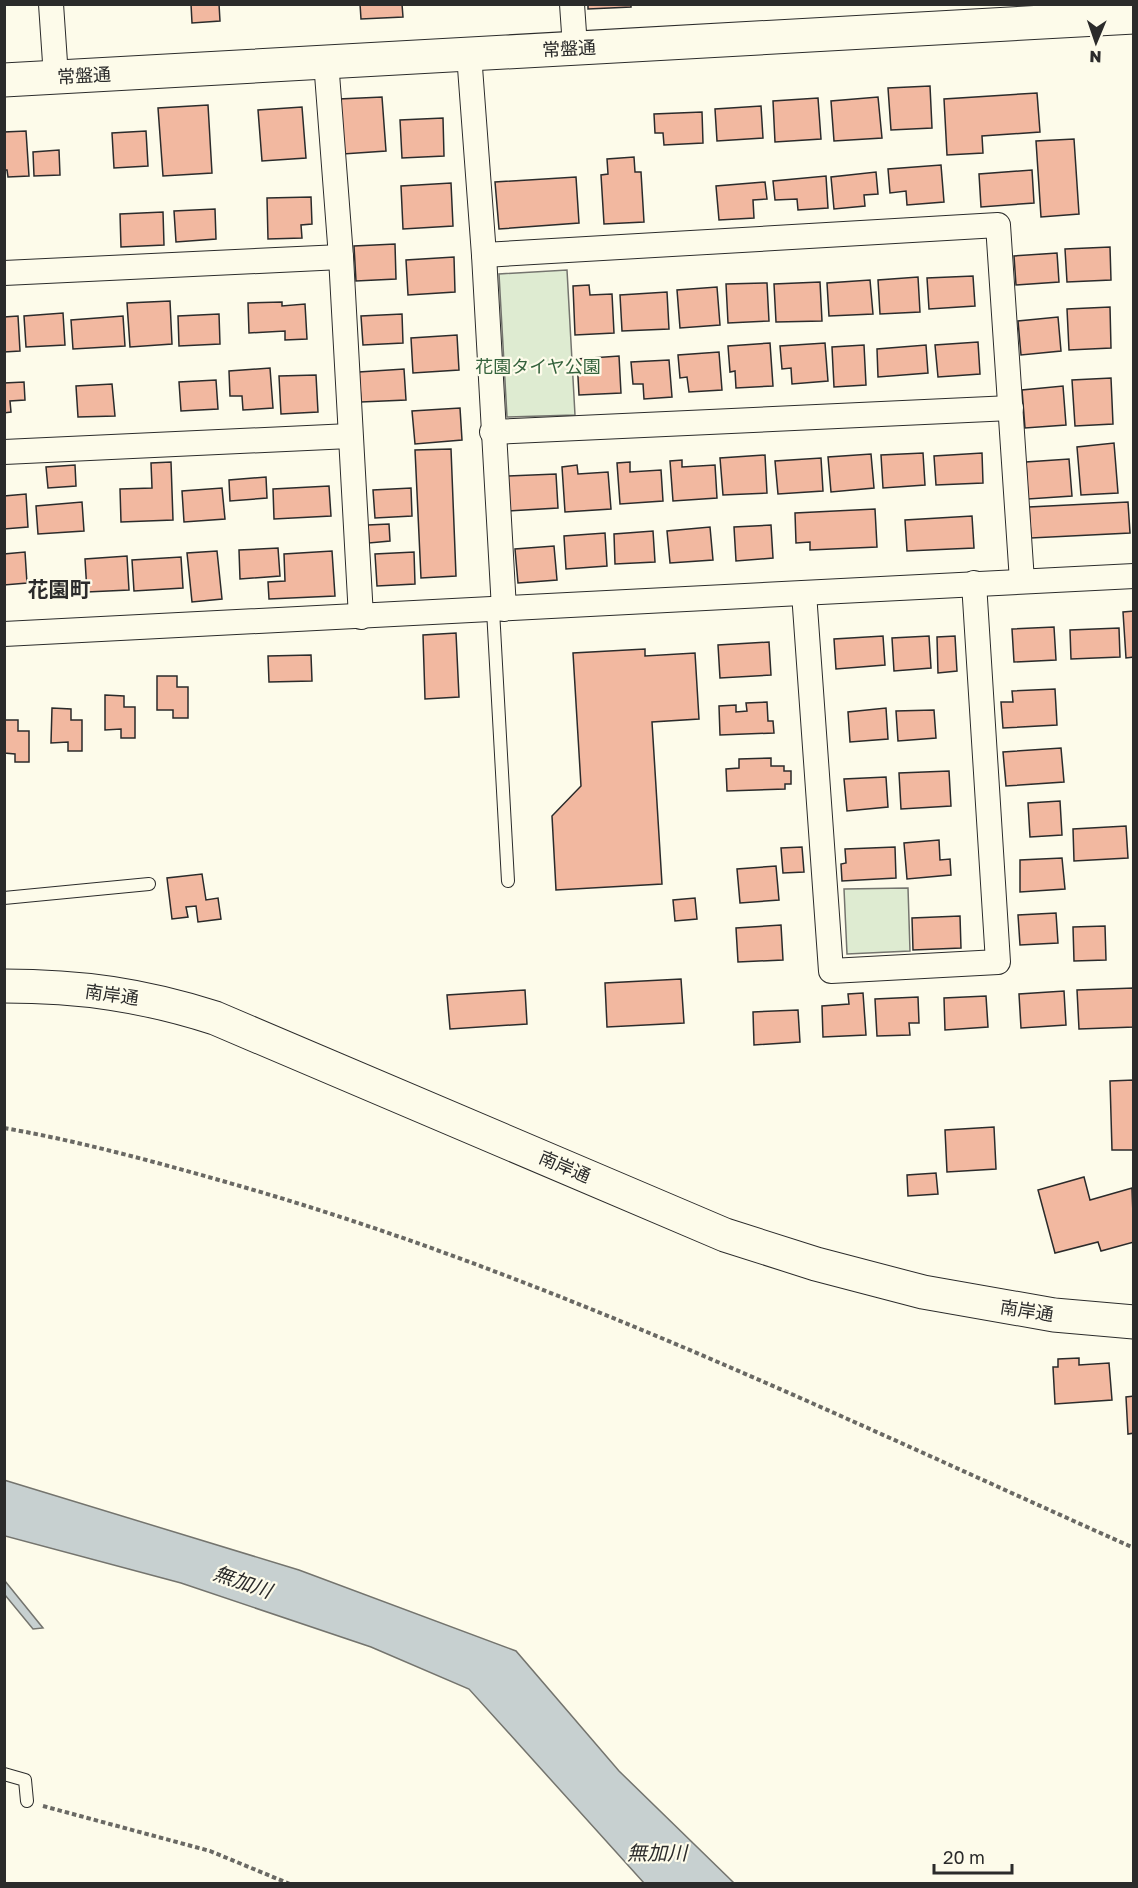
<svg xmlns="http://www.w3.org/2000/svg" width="1138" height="1888" font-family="'Golos Text','Noto Sans JP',sans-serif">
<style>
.green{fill:#deebd1;stroke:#74746e;stroke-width:1.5}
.water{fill:#c7d0d0;stroke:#74746e;stroke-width:1.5}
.building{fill:#f2b8a0;stroke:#2b2b2b;stroke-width:1.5}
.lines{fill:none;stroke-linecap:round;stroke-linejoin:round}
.service-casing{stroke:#2b2b2b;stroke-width:14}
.minor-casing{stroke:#2b2b2b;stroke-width:26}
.secondary-casing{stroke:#2b2b2b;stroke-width:35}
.path{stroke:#6a6964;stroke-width:4;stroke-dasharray:4.5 3;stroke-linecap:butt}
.service{stroke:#fdfbea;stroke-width:12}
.minor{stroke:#fdfbea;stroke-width:24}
.secondary{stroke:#fdfbea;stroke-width:33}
.labels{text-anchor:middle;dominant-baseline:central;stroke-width:4.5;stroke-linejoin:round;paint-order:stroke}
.street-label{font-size:18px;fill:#2b2b2b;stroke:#fdfbea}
.park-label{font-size:18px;fill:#34623c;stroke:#fdfbea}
.water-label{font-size:20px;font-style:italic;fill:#2b2b2b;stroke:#fdfbea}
.quarter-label{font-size:21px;font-weight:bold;fill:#2b2b2b;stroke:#fdfbea}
</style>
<rect width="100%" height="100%" fill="#fdfbea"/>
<g class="green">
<path d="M567,270l8,145 -68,2 -8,-143z"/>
<path d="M908,888l2,63 -63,3 -3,-65z"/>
</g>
<g class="water">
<path d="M4,1480l295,90 217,81 103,120 115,112h-90l-175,-194 -98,-42 -190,-64 -176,-47z"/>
<path d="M4,1581h1l38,47 -10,1 -28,-34z"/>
</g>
<g class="building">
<path d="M191,4h28l1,17 -28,2z"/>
<path d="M360,4h42l1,13 -42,2z"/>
<path d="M588,4h43v3l-43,2z"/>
<path d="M930,86l2,42 -41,2 -3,-42z"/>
<path d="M1037,93l3,39 -58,4 1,17 -36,2 -3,-56z"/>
<path d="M382,97l4,54 -43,3 -4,-55z"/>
<path d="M878,97l4,41 -48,3 -3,-40z"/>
<path d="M818,98l3,41 -46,3 -2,-41z"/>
<path d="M208,105l4,68 -49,3 -5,-68z"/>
<path d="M761,106l2,32 -46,3 -2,-32z"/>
<path d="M302,107l4,51 -44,3 -4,-51z"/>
<path d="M702,112l1,31 -39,2 -1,-12h-8l-1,-19z"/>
<path d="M443,118l1,38 -42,2 -2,-38z"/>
<path d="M26,131l3,45 -21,1 -1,-7h-3v-38z"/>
<path d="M146,131l2,35 -34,2 -2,-35z"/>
<path d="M1074,139l5,75 -38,3 -5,-76z"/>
<path d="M59,150l1,25 -26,1 -1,-24z"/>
<path d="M634,157l1,15h6l3,50 -40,2 -3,-49 7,-1 -1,-15z"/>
<path d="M941,165l3,37 -37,3 -1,-14 -16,2 -2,-24z"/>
<path d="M1032,170l2,33 -53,4 -2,-33z"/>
<path d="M876,172l2,22 -14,1 1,11 -31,3 -3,-32z"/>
<path d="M826,176l2,32 -30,2 -1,-11 -22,1 -2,-19z"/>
<path d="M576,177l3,46 -80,6 -4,-47z"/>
<path d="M765,182l2,17 -14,1 1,18 -35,2 -3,-34z"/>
<path d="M451,183l2,43 -50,3 -2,-43z"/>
<path d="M311,197l1,27 -11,1 1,13 -34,1 -1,-41z"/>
<path d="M215,209l1,30 -40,3 -2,-31z"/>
<path d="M163,212l1,33 -43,2 -1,-33z"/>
<path d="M395,244l1,35 -40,2 -2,-35z"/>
<path d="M1110,247l1,33 -44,2 -2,-33z"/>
<path d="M1057,253l2,29 -43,3 -2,-29z"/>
<path d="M454,257l1,35 -47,3 -2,-35z"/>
<path d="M973,276l2,30 -46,3 -2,-31z"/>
<path d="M918,277l2,35 -40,2 -2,-34z"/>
<path d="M870,280l3,34 -44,2 -2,-33z"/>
<path d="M820,282l2,39 -46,1 -2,-38z"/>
<path d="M767,283l2,38 -41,2 -2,-39z"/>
<path d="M589,285l1,10 22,-1 2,39 -39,2 -2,-49z"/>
<path d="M717,287l3,38 -40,3 -3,-38z"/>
<path d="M667,292l2,37 -47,2 -2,-36z"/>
<path d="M170,301l2,43 -42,3 -3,-44z"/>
<path d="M282,302v4l23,-2 2,35 -22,1v-9l-36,2 -1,-30z"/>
<path d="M1110,307l1,41 -42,2 -2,-41z"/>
<path d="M63,313l2,32 -39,2 -2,-31z"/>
<path d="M219,314l1,30 -41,2 -1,-30z"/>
<path d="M402,314l1,29 -40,2 -2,-29z"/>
<path d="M18,316l2,35 -16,1v-35z"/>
<path d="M123,316l2,30 -52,3 -2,-29z"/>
<path d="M1058,317l3,34 -40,4 -3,-34z"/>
<path d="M457,335l2,35 -46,3 -2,-35z"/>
<path d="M978,342l2,32 -42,3 -3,-32z"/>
<path d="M770,343l3,43 -37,2 -1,-17 -5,1 -2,-26z"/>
<path d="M825,343l3,38 -36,3 -1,-16 -9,1 -2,-23z"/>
<path d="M864,345l2,40 -32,2 -2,-40z"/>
<path d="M926,345l2,28 -50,4 -1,-28z"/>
<path d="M719,352l3,38 -33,2 -2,-15 -7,1 -2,-23z"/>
<path d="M619,356l2,37 -42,2 -2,-36z"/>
<path d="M669,360l3,37 -28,2 -1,-15h-10l-2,-22z"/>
<path d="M270,368l3,40 -30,2 -1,-14h-12l-1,-25z"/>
<path d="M404,369l2,31 -45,2 -2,-30z"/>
<path d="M316,375l2,37 -37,2 -2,-38z"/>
<path d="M1111,378l2,46 -38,2 -3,-46z"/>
<path d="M216,380l2,29 -37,2 -2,-29z"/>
<path d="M24,382l1,18 -15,1 1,11 -7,1v-30z"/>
<path d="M112,384l3,32 -37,1 -2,-31z"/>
<path d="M1063,386l3,39 -41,3 -3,-38z"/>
<path d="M460,408l2,32 -47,4 -3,-33z"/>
<path d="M1114,443l4,50 -37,2 -4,-48z"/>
<path d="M451,449l5,127 -35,2 -6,-128z"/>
<path d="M923,453l2,32 -42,3 -2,-33z"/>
<path d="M982,453l1,30 -47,2 -2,-29z"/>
<path d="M871,454l3,34 -43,4 -3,-35z"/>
<path d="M765,455l2,38 -44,2 -3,-37z"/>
<path d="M821,458l2,33 -45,3 -3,-33z"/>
<path d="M1069,459l3,37 -44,3 -2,-37z"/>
<path d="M682,460v7l33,-2 2,33 -44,3 -3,-40z"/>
<path d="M171,462l2,58 -52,2 -1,-33 32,-1 -1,-25z"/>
<path d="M630,462v10l31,-2 2,31 -43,3 -3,-41z"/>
<path d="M75,465l1,21 -28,2 -2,-21z"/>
<path d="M577,465l1,9 30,-2 3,37 -46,3 -3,-45z"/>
<path d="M556,474l2,34 -51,3 -2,-35z"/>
<path d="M266,477l1,21 -37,3 -1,-21z"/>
<path d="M329,486l2,30 -57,3 -1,-30z"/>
<path d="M222,488l3,31 -41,3 -2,-31z"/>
<path d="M411,488l1,28 -37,2 -2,-28z"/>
<path d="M26,494l2,33 -24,2v-33z"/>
<path d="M82,502l2,29 -46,3 -2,-28z"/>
<path d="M1128,502l2,31 -99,5 -2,-31z"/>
<path d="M875,509l2,38 -67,3v-8l-14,1 -1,-30z"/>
<path d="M972,516l2,32 -67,3 -2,-31z"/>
<path d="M389,524l1,17 -21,2 -1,-18z"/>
<path d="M771,525l2,33 -37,3 -2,-34z"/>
<path d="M710,527l3,33 -43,3 -3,-32z"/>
<path d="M653,531l2,31 -40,2 -1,-30z"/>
<path d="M605,533l2,33 -41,3 -2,-33z"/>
<path d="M554,546l3,34 -39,3 -3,-34z"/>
<path d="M278,548l2,28 -40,3 -1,-29z"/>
<path d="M217,551l5,48 -30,3 -5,-49z"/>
<path d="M332,551l3,45 -66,3 -1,-17 17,-1 -1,-27z"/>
<path d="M25,552l2,31 -23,2v-31z"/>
<path d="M414,552l1,32 -38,2 -2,-32z"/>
<path d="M127,556l2,34 -42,2 -2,-33z"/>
<path d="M181,557l2,31 -49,3 -2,-31z"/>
<path d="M1134,611v46l-8,1 -3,-46z"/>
<path d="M1054,627l2,33 -42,2 -2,-33z"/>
<path d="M1119,628l1,29 -49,2 -1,-29z"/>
<path d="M456,633l3,64 -34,2 -2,-64z"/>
<path d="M883,636l2,29 -49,4 -2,-30z"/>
<path d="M929,636l2,32 -37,3 -2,-33z"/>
<path d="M955,636l2,35 -19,2 -1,-36z"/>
<path d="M769,642l2,33 -51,3 -2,-33z"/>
<path d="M645,649v7l50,-3 4,66 -47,3 10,162 -106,6 -4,-74 29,-30 -8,-133z"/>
<path d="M311,655l1,26 -43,1 -1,-26z"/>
<path d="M157,676h20v11h11v31h-15v-8h-16z"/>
<path d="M1055,689l2,36 -54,3 -2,-26h12l-1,-11z"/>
<path d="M105,695l19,1v11h11v31h-14v-9l-16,1z"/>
<path d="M767,702l1,19h5l1,12 -54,2 -1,-29 17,-1v7l11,-1 -1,-8z"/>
<path d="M52,708l19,1v11h11v31h-14v-9l-17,1z"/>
<path d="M886,708l2,31 -38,3 -2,-30z"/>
<path d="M934,710l2,28 -38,3 -2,-30z"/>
<path d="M4,720h14v11h11v31h-14v-8l-11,-1z"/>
<path d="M1061,748l3,34 -58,4 -3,-34z"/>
<path d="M771,758v8h13v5h7v13h-6v5l-58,2 -1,-22 13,-1v-9z"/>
<path d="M949,771l2,35 -50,3 -2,-36z"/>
<path d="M886,777l2,30 -41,4 -3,-32z"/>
<path d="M1060,801l2,34 -32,2 -2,-34z"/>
<path d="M1126,826l2,32 -54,3 -1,-32z"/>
<path d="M939,840l1,20 10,-1 1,16 -44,4 -3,-36z"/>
<path d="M802,847l2,25 -21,1 -2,-25z"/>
<path d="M895,847l1,31 -54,3 -1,-17 5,-1 -1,-14z"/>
<path d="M1062,858l3,31 -45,3v-32z"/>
<path d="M776,866l3,34 -39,3 -3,-34z"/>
<path d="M202,874l4,26 12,-2 3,21 -23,3 -2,-16 -10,1 2,10 -16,2 -5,-41z"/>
<path d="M695,898l2,21 -22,2 -2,-21z"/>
<path d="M1056,913l2,30 -38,2 -2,-30z"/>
<path d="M960,916l1,32 -48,2 -1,-32z"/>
<path d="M781,925l2,35 -45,2 -2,-34z"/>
<path d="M1105,926l1,34 -32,1 -1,-34z"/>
<path d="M681,979l3,44 -77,4 -2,-44z"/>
<path d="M1134,988v39l-55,2 -2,-39z"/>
<path d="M525,990l2,34 -77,5 -3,-34z"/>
<path d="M1064,991l2,34 -45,3 -2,-34z"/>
<path d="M863,993l3,42 -43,2 -1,-31 27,-2 -1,-10z"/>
<path d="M986,996l2,31 -43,3 -1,-32z"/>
<path d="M918,997l1,26h-10l1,12 -33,1 -2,-37z"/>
<path d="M798,1010l2,32 -46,3 -1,-33z"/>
<path d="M1134,1080v70h-22l-2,-69z"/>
<path d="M994,1127l2,42 -49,3 -2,-42z"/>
<path d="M936,1173l2,21 -30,2 -1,-21z"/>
<path d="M1084,1177l6,23 42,-12 2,54 -33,9 -3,-9 -43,11 -17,-63z"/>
<path d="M1079,1358v7l30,-2 3,37 -57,4 -2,-37h5v-8z"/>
<path d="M1134,1396v37l-6,1 -2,-37z"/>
</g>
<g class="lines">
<g class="service-casing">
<g id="service">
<path d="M493,610l15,271"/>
<path d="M4,898l145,-14"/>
<path d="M4,1774l21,6 2,21"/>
</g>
</g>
<g class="minor-casing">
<g id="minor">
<path d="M51,4l5,73"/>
<path d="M572,4l3,43"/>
<path d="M469,54l15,201 20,354"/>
<path d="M326,61l15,196 20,360"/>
<path d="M484,255l514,-30 24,356"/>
<path d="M4,273l337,-16"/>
<path d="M492,432l519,-24"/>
<path d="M4,452l346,-16"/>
<path d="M804,593l27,378 167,-9 -24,-379"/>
<path d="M4,634l1130,-58"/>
</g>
</g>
<g class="secondary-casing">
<g id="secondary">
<path d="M4,80l1130,-63"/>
<path d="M4,986c77,0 139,9 211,32l510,217 91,29 107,28 131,23 80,7"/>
</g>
</g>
<g class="path">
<path d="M4,1128c80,14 159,36 236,58 309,89 600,231 894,362"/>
<path d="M43,1806l167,45 80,33"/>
</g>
<use href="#service" class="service"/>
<use href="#minor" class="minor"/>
<use href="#secondary" class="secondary"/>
</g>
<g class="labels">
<g class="street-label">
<text transform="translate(569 48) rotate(-3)">常盤通</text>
<text transform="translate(84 75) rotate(-3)">常盤通</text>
<text transform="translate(112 994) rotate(8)">南岸通</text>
<text transform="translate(565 1166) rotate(23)">南岸通</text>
<text transform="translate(1027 1310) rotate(9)">南岸通</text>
</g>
<g class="park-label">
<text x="538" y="366">花園タイヤ公園</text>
</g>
<g class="water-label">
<text transform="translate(243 1581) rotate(19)">無加川</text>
<text x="657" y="1852">無加川</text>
</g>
<g class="quarter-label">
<text x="59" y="589">花園町</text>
</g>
</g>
<rect width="1138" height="1888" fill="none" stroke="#2b2b2b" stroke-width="12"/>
<g transform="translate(1096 42) rotate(182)" stroke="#fdfbea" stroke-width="4.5" paint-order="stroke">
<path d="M0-4.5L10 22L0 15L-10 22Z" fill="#2b2b2b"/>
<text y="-9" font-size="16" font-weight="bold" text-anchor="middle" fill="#2b2b2b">N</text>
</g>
<path d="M934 1864v9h78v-9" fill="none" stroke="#2b2b2b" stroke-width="3"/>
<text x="943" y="1864" font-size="18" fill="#2b2b2b" stroke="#fdfbea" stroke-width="4.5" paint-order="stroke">20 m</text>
</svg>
